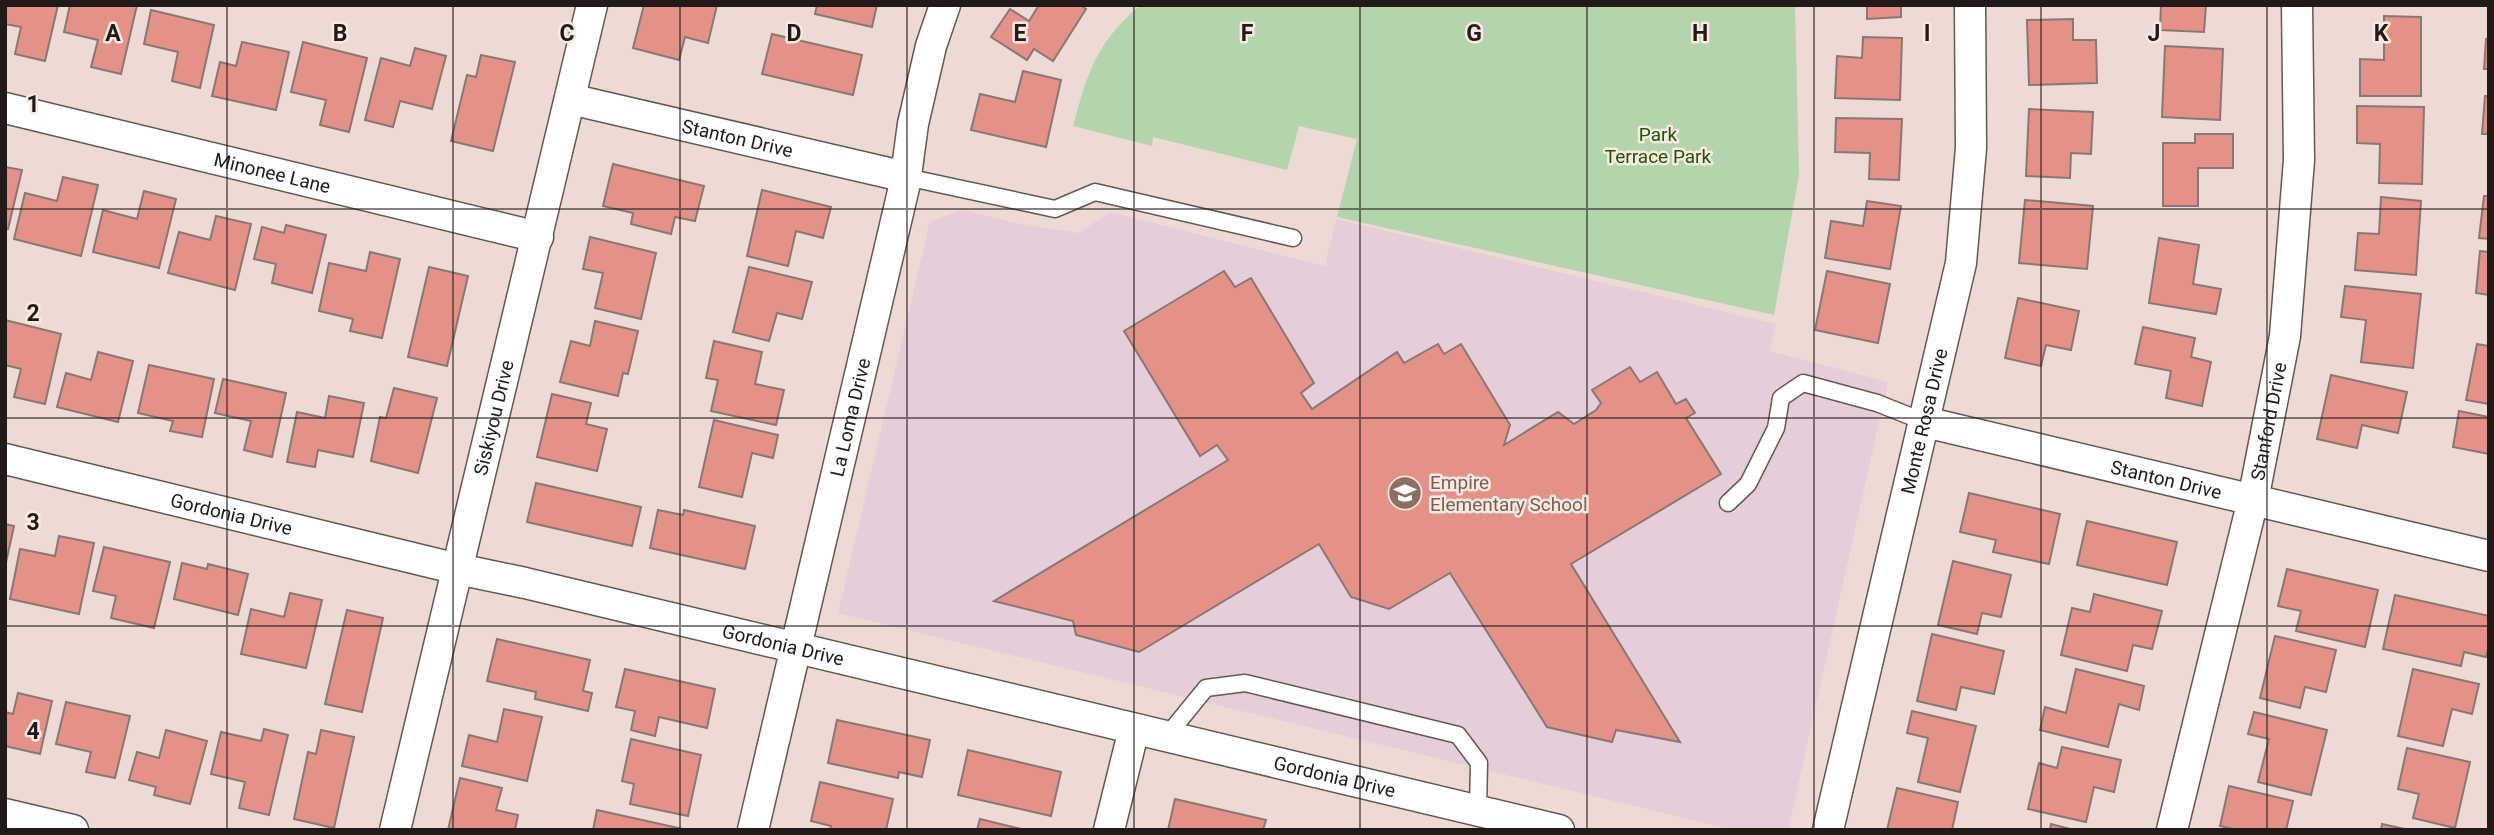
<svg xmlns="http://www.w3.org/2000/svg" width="2494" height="835" font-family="Roboto,sans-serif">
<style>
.education{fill:#e5ced9}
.green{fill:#b3d4ad}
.building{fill:#e49288;stroke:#897775;stroke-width:2}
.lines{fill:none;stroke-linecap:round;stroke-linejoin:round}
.lane-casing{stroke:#675751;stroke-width:19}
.street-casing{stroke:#675751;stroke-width:33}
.lane{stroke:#fff;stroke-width:16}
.street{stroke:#fff;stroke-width:30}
.grid{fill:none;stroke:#211a18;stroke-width:2;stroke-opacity:0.55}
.labels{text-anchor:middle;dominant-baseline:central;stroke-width:5;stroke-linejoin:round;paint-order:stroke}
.park-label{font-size:19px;fill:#155a04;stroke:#fae8e1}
.street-label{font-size:19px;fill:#211a18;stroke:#fae8e1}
.education-label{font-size:19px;fill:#785e54;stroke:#fae8e1;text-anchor:start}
.grid-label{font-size:23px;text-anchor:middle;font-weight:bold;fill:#211a18;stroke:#fae8e1;stroke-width:5;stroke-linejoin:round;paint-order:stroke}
</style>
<rect width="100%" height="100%" fill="#eddad4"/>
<path class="education" d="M963,210l52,13 64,10 31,-21 215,54 11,-47 440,105 -7,27 119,31 -100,448h-55l-895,-217 92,-392z"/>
<path class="green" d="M1141,5h654l4,170 -25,140 -437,-98 20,-78 -58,-13 -12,44 -134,-33 -1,9 -79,-20c15,-54 23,-84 68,-121z"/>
<g class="building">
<path d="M5,5h53l-13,56 -30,-7 6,-27 -16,-3z"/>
<path d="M70,5h67l-16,69 -30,-7 7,-27 -34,-8z"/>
<path d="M644,5h73l-9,38 -23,-6 -6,23 -46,-12z"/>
<path d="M817,5h60l-5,22 -57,-13z"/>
<path d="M1039,5h42l5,4 -33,52 -19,-12 -7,11 -36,-23 19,-28 19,12z"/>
<path d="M1867,5h34v12l-34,2z"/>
<path d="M2161,5h45l-2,27 -44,-2z"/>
<path d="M151,10l63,15 -14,63 -28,-7 6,-29 -34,-8z"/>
<path d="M2384,16l37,1v79h-61v-37l24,1z"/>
<path d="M2073,19v21h23l1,43 -68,2 -2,-65z"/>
<path d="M772,34l90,21 -9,40 -91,-21z"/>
<path d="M1863,37l39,1 -2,62 -65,-2 2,-42 25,2z"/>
<path d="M2486,39l3,1v29h-5z"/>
<path d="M242,42l47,10 -13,58 -64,-14 8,-34 16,4z"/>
<path d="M303,42l64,16 -18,74 -29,-7 6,-25 -35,-8z"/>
<path d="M2165,46l58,3 -3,71 -58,-3z"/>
<path d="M415,48l31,8 -14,53 -32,-8 -7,26 -28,-7 16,-62 29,8z"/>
<path d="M481,55l34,7 -22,89 -42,-10 16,-66 9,2z"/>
<path d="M1023,71l38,9 -15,67 -75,-17 9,-36 35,8z"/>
<path d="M2485,96h4v38h-7z"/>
<path d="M2357,106l67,1 -2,77 -43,-1 1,-39 -23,-1z"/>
<path d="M2029,109l64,3 -2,42 -20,-1 -1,25 -44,-2z"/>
<path d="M1836,118l66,1 -3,61 -30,-1 1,-26 -35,-1z"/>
<path d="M2195,134h38v34h-35v38h-35v-63h32z"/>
<path d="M613,164l91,22 -9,35 -20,-4 -4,17 -40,-10 2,-11 -30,-7z"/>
<path d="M5,167l17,3 -14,59h-3z"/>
<path d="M63,177l35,8 -17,71 -67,-17 11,-46 32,8z"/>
<path d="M762,190l69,17 -8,31 -27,-7 -8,35 -41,-10z"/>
<path d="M144,191l32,8 -17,69 -66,-16 10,-42 34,9z"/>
<path d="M2484,196h5v43l-10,-1z"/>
<path d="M2381,197l40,4 -5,74 -61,-5 3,-37 21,1z"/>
<path d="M2025,200l68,6 -6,63 -68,-6z"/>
<path d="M1867,201l34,5 -11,63 -65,-11 6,-37 32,5z"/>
<path d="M216,216l35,8 -16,66 -67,-17 11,-41 31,8z"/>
<path d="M286,225l40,10 -14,58 -40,-10 4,-19 -22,-5 8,-32 22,6z"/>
<path d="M590,237l66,16 -15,66 -46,-11 8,-35 -20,-4z"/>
<path d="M2159,238l40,7 -6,39 28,5 -5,25 -67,-11z"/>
<path d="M2480,251l9,1v43l-13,-2z"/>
<path d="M370,252l30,7 -18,79 -32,-7 3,-12 -34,-8 10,-48 37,8z"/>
<path d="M429,267l39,9 -21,90 -39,-9z"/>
<path d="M749,267l63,15 -10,37 -25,-6 -8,28 -36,-9z"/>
<path d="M1224,271l11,16 16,-9 63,105 -13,10 11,16 85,-57 7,11 34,-19 6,10 17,-10 49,81 -6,20 54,-33 16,12 22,-14 5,-7 -9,-13 38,-23 10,15 17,-10 19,32 10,-5 9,14 -9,5 35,56 -150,90 109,178 -64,-12 -4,12 -65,-15 -97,-154 -61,36 -38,-12 -32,-53 -180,108 -63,-17 -3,-14 -79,-20 234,-141 -11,-15 -17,11 -76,-125z"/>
<path d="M1827,271l63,13 -12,59 -63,-13z"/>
<path d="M2345,286l76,8 -8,74 -52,-6 5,-42 -25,-3z"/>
<path d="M2018,298l61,13 -8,39 -25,-5 -5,21 -36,-8z"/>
<path d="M5,320l56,14 -16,70 -31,-7 7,-28 -16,-4z"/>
<path d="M595,321l43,10 -10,43 -5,-1 -5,23 -58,-14 11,-41 19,5z"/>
<path d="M2143,327l52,11 -4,19 20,5 -9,44 -36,-8 5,-27 -36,-7z"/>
<path d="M714,341l48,11 -7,32 29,6 -8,35 -65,-14 7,-31 -12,-2z"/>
<path d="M2477,344l12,2v58l-23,-4z"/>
<path d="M98,352l35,9 -15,61 -61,-15 9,-34 25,7z"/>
<path d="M149,365l65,14 -12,58 -32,-6 3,-10 -35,-8z"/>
<path d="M2331,375l76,17 -9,41 -36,-8 -5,23 -40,-9z"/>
<path d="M223,379l63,14 -14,64 -28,-7 7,-29 -36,-8z"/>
<path d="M394,388l43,10 -19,75 -47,-12 9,-44 6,1z"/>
<path d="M552,394l39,9 -5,21 21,5 -10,42 -60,-14z"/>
<path d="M329,396l35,7 -11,54 -35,-7 -3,17 -28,-5 10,-50 28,6z"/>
<path d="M2459,411l30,6v37l-36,-7z"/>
<path d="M714,420l64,15 -5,23 -21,-5 -10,44 -43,-10z"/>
<path d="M536,483l105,24 -9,39 -105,-24z"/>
<path d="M1969,493l91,21 -11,50 -56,-12 3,-12 -36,-8z"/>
<path d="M658,510l25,5 1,-5 71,16 -10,43 -95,-21z"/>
<path d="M2087,521l90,21 -10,43 -90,-20z"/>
<path d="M5,524l9,2 -9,41z"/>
<path d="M59,536l35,7 -15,71 -69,-15 10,-50 35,7z"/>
<path d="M104,547l66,15 -16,66 -43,-10 5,-22 -23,-5z"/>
<path d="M1953,561l58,14 -10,42 -19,-4 -5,21 -39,-9z"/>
<path d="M182,563l25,6 1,-5 40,10 -10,41 -64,-16z"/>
<path d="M2287,569l91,21 -13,57 -69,-16 5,-20 -23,-5z"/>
<path d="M290,593l32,7 -16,68 -65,-14 10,-45 33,8z"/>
<path d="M2094,594l68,17 -10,38 -19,-4 -6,26 -66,-16 11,-47 18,4z"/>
<path d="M2395,595l94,21v30l-3,11 -22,-5 -3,14 -78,-17z"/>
<path d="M347,610l36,8 -21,94 -37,-8z"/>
<path d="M1932,634l72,17 -10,43 -33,-7 -5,23 -39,-9z"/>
<path d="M2275,636l61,14 -10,42 -21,-5 -5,21 -40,-10z"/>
<path d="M497,639l93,21 -7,31 9,2 -4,18 -53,-12 1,-7 -49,-11z"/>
<path d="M625,669l90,20 -8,39 -48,-11 -4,19 -24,-6 4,-19 -19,-4z"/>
<path d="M2076,669l68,17 -5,24 -20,-6 -11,43 -68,-17 5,-23 21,6z"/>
<path d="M2413,669l66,15 -7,30 -20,-5 -9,37 -45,-10z"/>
<path d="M18,693l34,8 -12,53 -35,-8v-34l8,2z"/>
<path d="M66,702l64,14 -15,62 -29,-6 5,-20 -35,-8z"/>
<path d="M504,709l38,8 -15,64 -65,-15 7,-31 28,7z"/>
<path d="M1912,711l64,15 -16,66 -42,-10 10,-44 -21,-5z"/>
<path d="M2254,712l73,18 -16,65 -53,-13 11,-43 -21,-5z"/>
<path d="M837,720l93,20 -8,37 -23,-5 -1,6 -70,-15z"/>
<path d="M264,729l24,6 -19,80 -30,-7 6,-26 -34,-8 10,-42 40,9z"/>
<path d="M166,730l41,11 -17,63 -36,-9 2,-8 -27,-7 8,-28 22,6z"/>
<path d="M321,730l33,7 -20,91 -40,-9 14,-67 8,2z"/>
<path d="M631,739l70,16 -13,61 -58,-12 4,-20 -12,-3z"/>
<path d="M2062,747l59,13 -7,32 -20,-5 -8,35 -58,-13 11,-46 18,5z"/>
<path d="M2407,748l63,14 -15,66 -42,-10 6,-24 -21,-5z"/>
<path d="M968,750l93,22 -10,44 -93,-21z"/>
<path d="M460,778l42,10 -6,22 22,5 -3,15h-67z"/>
<path d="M820,782l73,17 -7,31h-56l1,-4 -20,-5z"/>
<path d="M2229,786l64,15 -7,29h-48l-18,-4z"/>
<path d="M1897,788l61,14 -6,28h-65z"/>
<path d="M1175,799l91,21 -3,10h-95z"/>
<path d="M597,810l86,19v1h-90z"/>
<path d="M980,819l45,11h-48z"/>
<path d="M2051,824l23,6h-24z"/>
<path d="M2382,824l27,6h-28z"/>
</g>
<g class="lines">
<g class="lane-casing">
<g id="lane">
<path d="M906,177l149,32 40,-17 198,46"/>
<path d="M1728,503l20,-19 28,-56 5,-30 22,-15 74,20 48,19"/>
<path d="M1166,737l40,-49 39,-5 213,52 21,28 -1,47"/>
</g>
</g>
<g class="street-casing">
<g id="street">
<path id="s1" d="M570,99l336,78"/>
<path id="s2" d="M5,108l533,129"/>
<path id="s3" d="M1925,422l564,134"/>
<path id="s4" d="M5,459l453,110 67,14 1034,247"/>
<path d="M5,814l68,16"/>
<path id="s5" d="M395,830l197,-825"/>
<path id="s6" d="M753,830l152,-647 8,-59 18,-78 14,-41"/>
<path d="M1109,830l25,-101"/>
<path id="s7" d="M1828,830l133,-567 10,-115 -1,-143"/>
<path id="s8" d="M2172,830l81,-330 32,-164 14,-176 -2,-155"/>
</g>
</g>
<use href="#lane" class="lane"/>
<use href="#street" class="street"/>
</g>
<path class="grid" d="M227,5v825M453,5v825M680,5v825M907,5v825M1134,5v825M1360,5v825M1587,5v825M1814,5v825M2041,5v825M2267,5v825M5,209h2484M5,418h2484M5,626h2484"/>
<defs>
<g id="school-disc" transform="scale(1.75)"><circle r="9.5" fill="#8d6e63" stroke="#fae8e1"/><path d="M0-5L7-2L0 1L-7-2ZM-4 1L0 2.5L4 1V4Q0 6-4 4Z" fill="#fff"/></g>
</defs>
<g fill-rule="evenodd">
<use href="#school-disc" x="1405" y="493"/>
</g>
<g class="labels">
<g class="park-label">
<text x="1658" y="134">Park<tspan x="1658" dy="22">Terrace Park</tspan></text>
</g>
<g class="street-label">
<text stroke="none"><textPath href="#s1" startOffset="172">Stanton Drive</textPath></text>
<text stroke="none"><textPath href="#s2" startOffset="275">Minonee Lane</textPath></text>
<text stroke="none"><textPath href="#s6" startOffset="424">La Loma Drive</textPath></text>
<text stroke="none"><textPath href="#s5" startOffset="424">Siskiyou Drive</textPath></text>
<text stroke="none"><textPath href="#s7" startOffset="420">Monte Rosa Drive</textPath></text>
<text stroke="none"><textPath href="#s8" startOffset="420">Stanford Drive</textPath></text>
<text stroke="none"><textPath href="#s3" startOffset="248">Stanton Drive</textPath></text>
<text stroke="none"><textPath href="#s4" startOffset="233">Gordonia Drive</textPath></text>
<text stroke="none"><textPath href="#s4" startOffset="800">Gordonia Drive</textPath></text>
<text stroke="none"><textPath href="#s4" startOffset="1367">Gordonia Drive</textPath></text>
</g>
<g class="education-label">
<text x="1430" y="482">Empire<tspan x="1430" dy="22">Elementary School</tspan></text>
</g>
</g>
<g class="grid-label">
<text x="113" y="41">A</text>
<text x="340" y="41">B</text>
<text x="567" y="41">C</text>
<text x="794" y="41">D</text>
<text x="1020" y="41">E</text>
<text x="1247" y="41">F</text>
<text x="1474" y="41">G</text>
<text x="1700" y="41">H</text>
<text x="1927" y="41">I</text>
<text x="2154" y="41">J</text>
<text x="2381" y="41">K</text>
<text x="33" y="112">1</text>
<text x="33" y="321">2</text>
<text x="33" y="530">3</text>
<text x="33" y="739">4</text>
</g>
<rect width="2494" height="835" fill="none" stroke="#211a18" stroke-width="14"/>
</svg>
